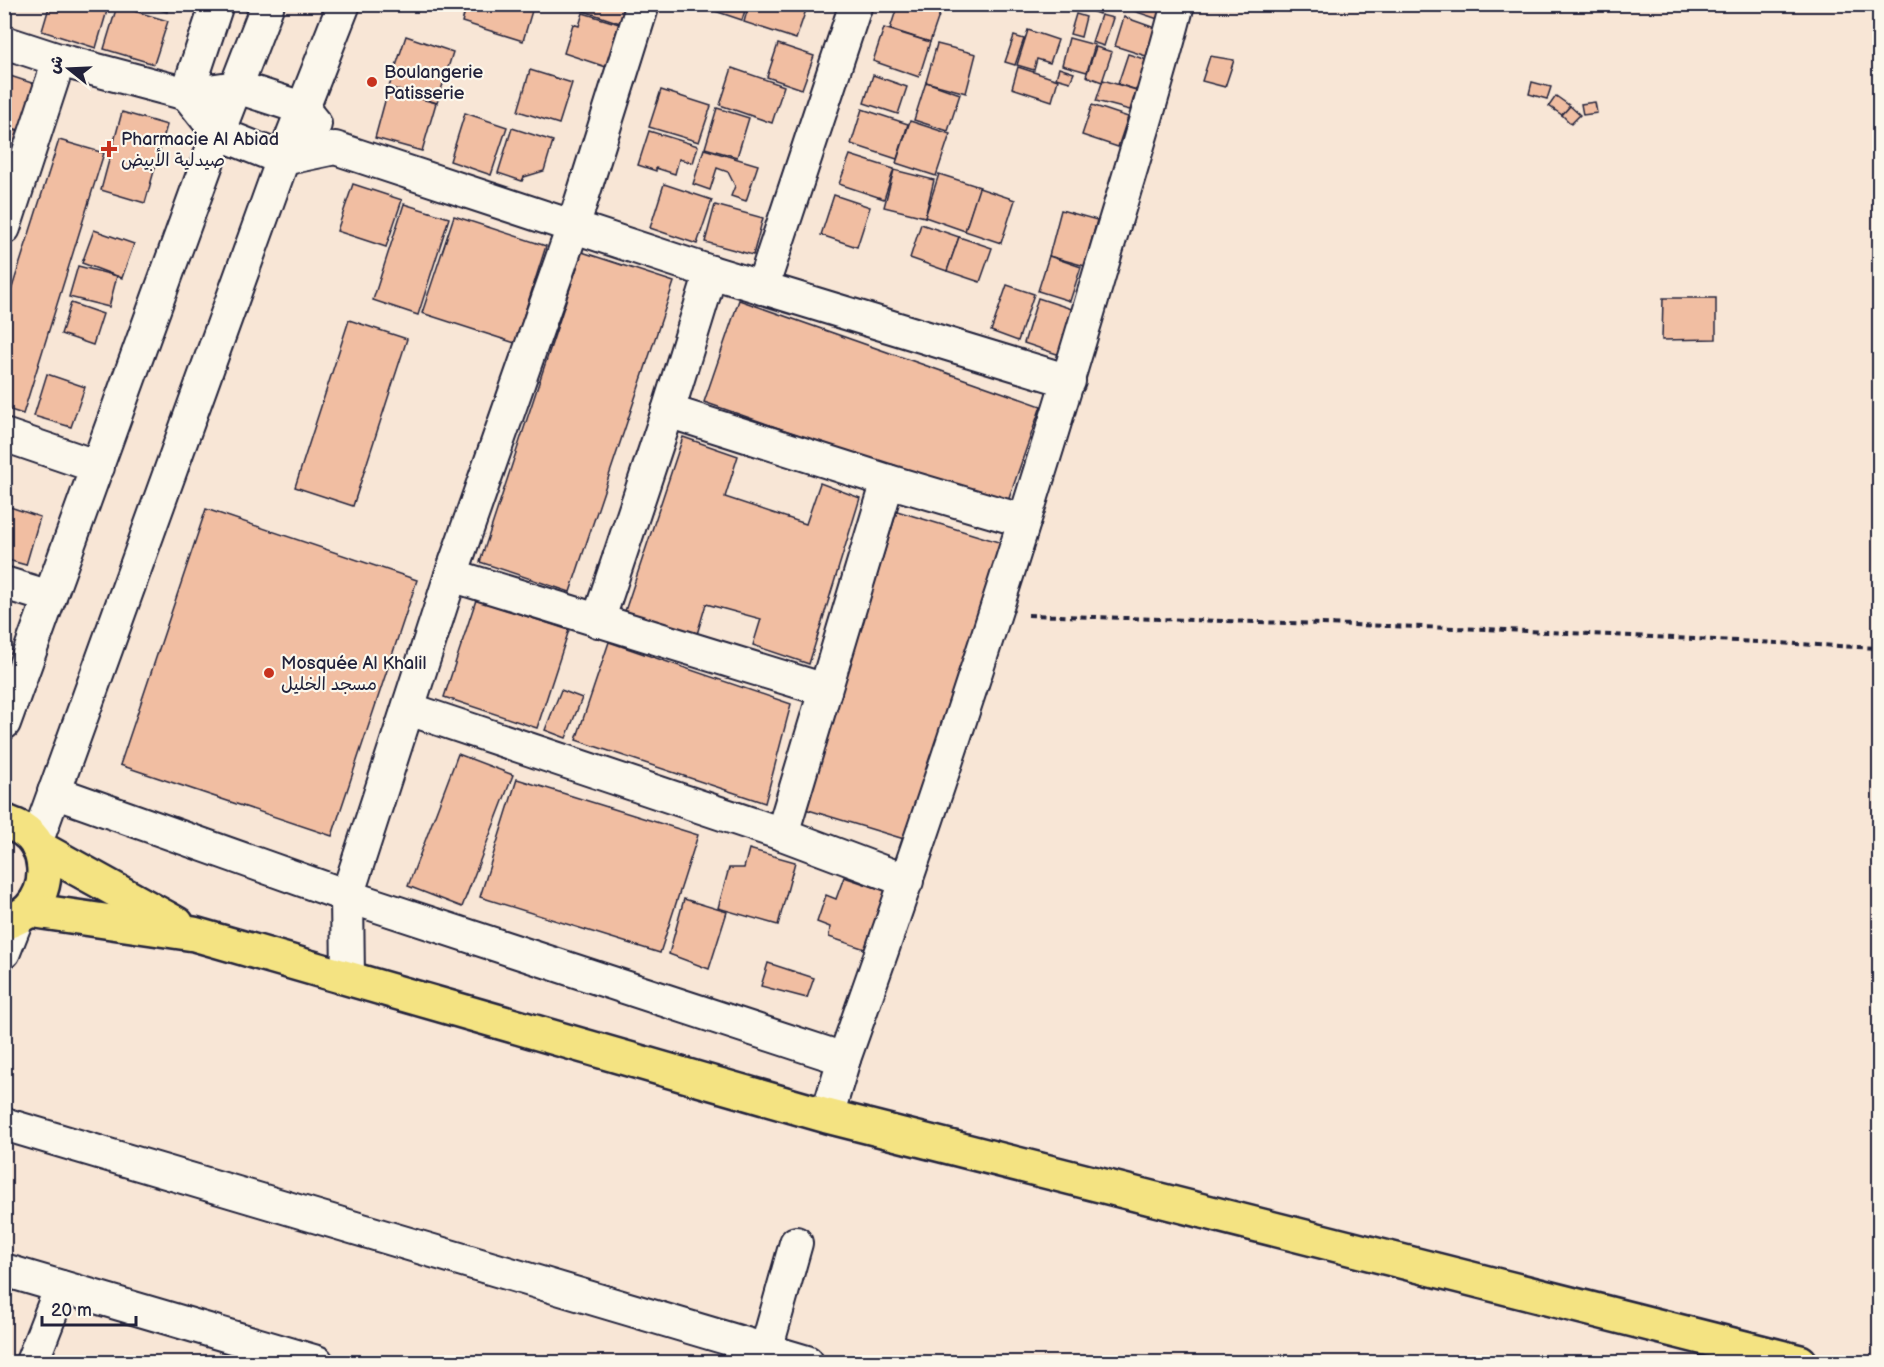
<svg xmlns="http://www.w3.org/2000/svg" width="1884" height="1367" font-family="'Balsamiq Sans','Playpen Sans Arabic',sans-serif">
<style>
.building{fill:#f1bea2;stroke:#22223b;stroke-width:1.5}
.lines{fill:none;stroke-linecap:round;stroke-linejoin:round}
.street-casing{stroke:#22223b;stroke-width:36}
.primary-casing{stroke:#22223b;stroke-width:38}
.path{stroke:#22223b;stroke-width:4;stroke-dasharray:6 4.5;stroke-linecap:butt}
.street{stroke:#fbf7ec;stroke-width:32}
.primary{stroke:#f4e382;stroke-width:33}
.poi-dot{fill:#c8321e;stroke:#fbf7ec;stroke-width:2}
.labels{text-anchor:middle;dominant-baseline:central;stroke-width:4.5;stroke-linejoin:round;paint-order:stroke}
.poi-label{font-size:18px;fill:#22223b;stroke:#fbf7ec;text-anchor:start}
</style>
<rect width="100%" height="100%" fill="#f8e6d6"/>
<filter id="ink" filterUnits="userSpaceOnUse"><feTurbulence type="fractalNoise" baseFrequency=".0167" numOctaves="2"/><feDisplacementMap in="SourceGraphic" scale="12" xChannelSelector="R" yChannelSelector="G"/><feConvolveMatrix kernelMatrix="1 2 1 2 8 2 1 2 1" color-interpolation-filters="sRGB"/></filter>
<g filter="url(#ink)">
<g class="building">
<path d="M50,4h59l-13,44 -54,-17z"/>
<path d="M140,4h29l-2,8z"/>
<path d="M467,4h67l-11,37 -61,-19z"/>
<path d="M563,4h63l-6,19z"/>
<path d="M694,4h53l-5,16z"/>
<path d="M749,4h59l-12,35 -52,-17z"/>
<path d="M898,4h45l-13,38 -40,-13z"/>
<path d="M1077,4h25l-3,10 -22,-8z"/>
<path d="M1129,4h38l-6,16 -33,-11z"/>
<path d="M117,6l51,15 -14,43 -50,-15z"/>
<path d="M583,13l36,11 -13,43 -42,-14 9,-29 6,2z"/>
<path d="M1076,14l10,3 -5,20 -11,-3z"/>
<path d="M1101,15l12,3 -9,28 -12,-4z"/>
<path d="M1124,17l31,11 -9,28 -31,-10z"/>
<path d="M884,28l46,14 -11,35 -46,-16z"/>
<path d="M1028,30l30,10 -8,23 -13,-4 -3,11 -17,-5z"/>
<path d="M406,36l47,16 -16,51 -48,-16z"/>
<path d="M1014,36l10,3 -9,26 -10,-3z"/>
<path d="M1069,38l26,7 -8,27 -25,-7z"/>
<path d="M778,44l36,12 -12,33 -35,-12z"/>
<path d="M937,44l39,10 -10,39 -40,-11z"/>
<path d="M1096,47l16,5 -10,30 -16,-6z"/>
<path d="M1128,54l19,6 -10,30 -19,-6z"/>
<path d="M1210,56l24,4 -9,27 -23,-6z"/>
<path d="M1018,67l40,13 -6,21 -40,-13z"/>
<path d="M732,68l52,18 -12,37 -52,-18z"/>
<path d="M1059,68l15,5 -4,9 -14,-4z"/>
<path d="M530,70l42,13 -13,41 -41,-13z"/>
<path d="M4,74l34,11 -15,46 -19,-5z"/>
<path d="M873,75l34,12 -9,27 -34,-11z"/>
<path d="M1103,80l33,10 -6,20 -34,-9z"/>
<path d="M926,82l34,12 -12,37 -34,-11z"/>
<path d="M1532,82l19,5 -4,12 -18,-5z"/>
<path d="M388,90l48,13 -14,48 -47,-13z"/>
<path d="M661,90l50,16 -12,36 -50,-15z"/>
<path d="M1556,96l14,10 -8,9 -13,-9z"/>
<path d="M1595,102l2,11 -14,2 -2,-11z"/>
<path d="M1092,105l36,12 -10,30 -36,-12z"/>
<path d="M1570,106l10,9 -9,9 -9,-9z"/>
<path d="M717,108l32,10 -12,39 -32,-9z"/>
<path d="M862,109l46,15 -11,35 -46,-15z"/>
<path d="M122,112l45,13 -22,78 -44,-13z"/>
<path d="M465,113l42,14 -16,48 -41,-14z"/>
<path d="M910,121l40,13 -14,42 -40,-13z"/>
<path d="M4,127l19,6 -19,46z"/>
<path d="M512,128l41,13 -9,30 -20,6 -2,4 -24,-8z"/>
<path d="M649,131l49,15 -5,17 -14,-4 -4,15 -19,-6v3l-18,-6z"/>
<path d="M59,140l45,13 -81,261 -19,-6v-95z"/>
<path d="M704,149l54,16 -12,36 -15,-5 4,-10 -7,-14 -11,-4 -7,22 -17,-6z"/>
<path d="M850,155l44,14 -10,30 -45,-15z"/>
<path d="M894,170l40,10 -9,37 -41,-10z"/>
<path d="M939,174l41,13 -15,44 -40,-14z"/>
<path d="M353,184l49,16 -16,47 -49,-16z"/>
<path d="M664,184l48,16 -15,44 -47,-16z"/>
<path d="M979,188l36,12 -14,43 -36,-12z"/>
<path d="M834,195l36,12 -13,40 -36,-12z"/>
<path d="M404,204l45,14 -31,97 -45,-15z"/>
<path d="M715,205l48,13 -10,37 -48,-13z"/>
<path d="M1061,210l36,10 -12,46 -36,-10z"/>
<path d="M454,216l92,30 -31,97 -93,-30z"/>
<path d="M921,224l38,13 -12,34 -37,-13z"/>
<path d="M94,230l40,14 -12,34 -40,-15z"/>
<path d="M959,237l33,11 -12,34 -33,-11z"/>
<path d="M582,252l92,30 -104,310 -90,-30z"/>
<path d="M1049,256l32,11 -11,34 -32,-10z"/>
<path d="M78,266l39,10 -8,31 -40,-10z"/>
<path d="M1007,285l27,9 -16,47 -27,-10z"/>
<path d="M1038,298l43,14 -15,45 -42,-14z"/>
<path d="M1663,298h53v41l-54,1z"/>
<path d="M739,300l302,106 -35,101 -302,-105z"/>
<path d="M71,303l32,11 -10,31 -32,-11z"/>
<path d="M349,320l58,19 -54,167 -58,-19z"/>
<path d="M47,374l38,13 -14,40 -37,-11z"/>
<path d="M683,437l55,19 -13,41 81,27 14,-41 40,15 -51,166 -56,-19 8,-26 -55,-15 -11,37 -72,-24z"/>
<path d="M4,448l6,2 -4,15h-2z"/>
<path d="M10,507l30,10 -14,48 -22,-6v-36z"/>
<path d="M206,509l211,71 -85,256 -212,-71z"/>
<path d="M897,511l108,33 -91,298 -109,-33z"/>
<path d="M476,600l93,30 -32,98 -93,-31z"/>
<path d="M609,642l182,62 -26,99 -189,-63z"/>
<path d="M561,690l21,8 -16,40 -21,-8z"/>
<path d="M458,754l55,21 -51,132 -54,-21z"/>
<path d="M517,779l181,56 -38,118 -180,-56z"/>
<path d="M749,849l46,13 -17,63 -60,-17 11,-40h15z"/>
<path d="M844,877l50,17 -20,58 -45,-15 1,-10 -13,-5 9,-27 10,4z"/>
<path d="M684,899l43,13 -18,57 -40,-15z"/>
<path d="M768,963l46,15 -7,20 -46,-12z"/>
</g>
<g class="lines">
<g class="street-casing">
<g id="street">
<path d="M4,42l55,18 128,34 50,-7 65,21 13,16"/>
<path d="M187,94l31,39 65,26 52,-11 376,124 358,109"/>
<path d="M187,94l30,-90"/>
<path d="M4,228l55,-168"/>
<path d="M762,288l94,-284"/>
<path d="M668,411l220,70 136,40"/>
<path d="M4,435l94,32"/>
<path d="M451,575l374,115"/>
<path d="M4,583l46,14"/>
<path d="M598,621l70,-210 43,-139"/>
<path d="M409,709l373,125 125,47"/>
<path d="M4,723l214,-590 50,-129"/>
<path d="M54,792l293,104 497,163c94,-265 182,-533 261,-804 25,-83 51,-166 73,-251"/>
<path d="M782,834l106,-353"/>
<path d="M36,843l247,-684 61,-155"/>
<path d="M4,952l13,-33"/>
<path d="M348,978l-1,-82 104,-321 122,-348 70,-223"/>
<path d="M827,1116l17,-57"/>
<path d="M4,1124l803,238"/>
<path d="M4,1270l313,92"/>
<path d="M32,1362l29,-75"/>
<path d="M759,1362l7,-12 30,-107"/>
</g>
</g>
<g class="primary-casing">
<g id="primary">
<path d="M4,821c6,3 13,5 18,8 27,17 29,58 7,81 -7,6 -16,10 -25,13"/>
<path d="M38,847l139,77"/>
<path d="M29,910l165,24 633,182 973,246"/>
</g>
</g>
<path class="path" d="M1028,615l458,14 394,19"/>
<use href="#street" class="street"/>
<use href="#primary" class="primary"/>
</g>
</g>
<g class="poi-dot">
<circle cx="372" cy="82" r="6"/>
<path d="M106 140h6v6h6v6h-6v6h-6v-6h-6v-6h6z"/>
<circle cx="269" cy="673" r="6"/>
</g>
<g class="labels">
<g class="poi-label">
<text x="384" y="72">Boulangerie<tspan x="384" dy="21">Patisserie</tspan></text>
<text x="121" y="139">Pharmacie Al Abiad<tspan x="121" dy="21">صيدلية الأبيض</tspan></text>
<text x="281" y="663">Mosquée Al Khalil<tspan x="281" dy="21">مسجد الخليل</tspan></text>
</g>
</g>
<rect width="1884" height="1367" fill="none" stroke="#fbf7ec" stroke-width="24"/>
<rect x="12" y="12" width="1860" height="1343" fill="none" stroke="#22223b" stroke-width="2" filter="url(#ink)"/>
<g transform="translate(69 69) rotate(288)" stroke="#fbf7ec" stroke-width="4.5" paint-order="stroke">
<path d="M0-4.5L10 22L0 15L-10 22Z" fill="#22223b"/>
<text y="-9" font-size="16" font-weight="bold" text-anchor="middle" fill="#22223b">ش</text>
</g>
<path d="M42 1316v9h94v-9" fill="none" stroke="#22223b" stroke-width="3"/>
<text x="51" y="1316" font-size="18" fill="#22223b" stroke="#fbf7ec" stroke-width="4.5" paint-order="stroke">20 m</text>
</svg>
